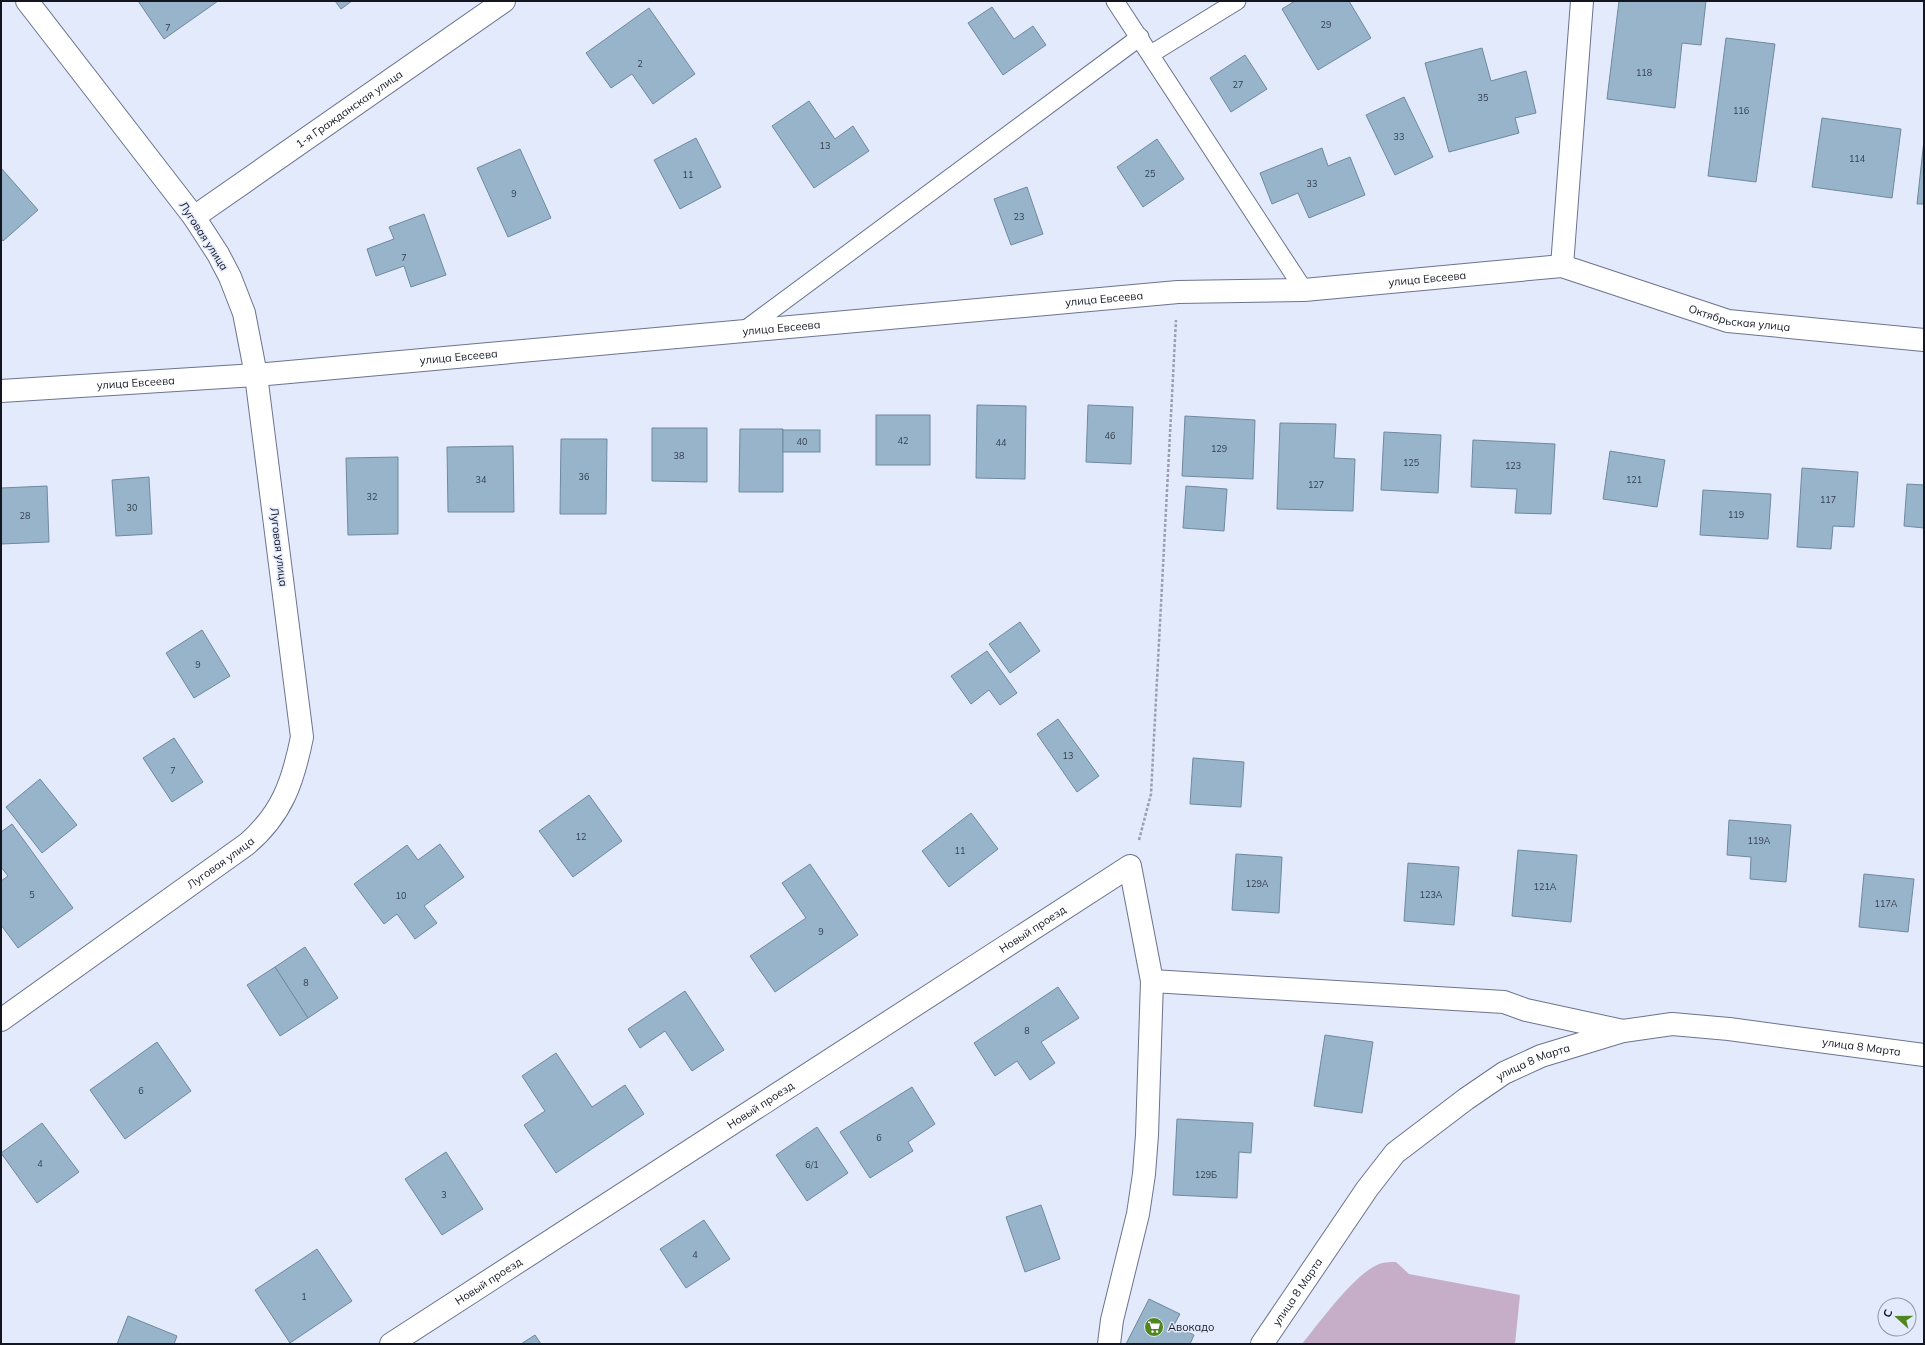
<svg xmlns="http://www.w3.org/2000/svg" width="1925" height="1345" font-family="Mulish,sans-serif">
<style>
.forest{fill:#c7aec8}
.building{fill:#97b4cb;stroke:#6f899e}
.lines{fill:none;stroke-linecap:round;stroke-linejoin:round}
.service-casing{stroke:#6b748f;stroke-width:19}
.minor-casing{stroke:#6b748f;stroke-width:24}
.primary-casing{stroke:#6b748f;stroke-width:24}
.path{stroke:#9a9faf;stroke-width:2.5;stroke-dasharray:3 2;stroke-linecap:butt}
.service{stroke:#fff;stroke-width:17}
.minor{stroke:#fff;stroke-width:22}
.primary{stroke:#fff;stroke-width:22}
.labels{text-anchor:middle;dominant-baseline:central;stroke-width:3;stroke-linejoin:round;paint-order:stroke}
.number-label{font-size:9px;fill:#343e4c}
.street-label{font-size:11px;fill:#131621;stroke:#e3eafc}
.poi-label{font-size:11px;fill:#131621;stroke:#e3eafc;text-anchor:start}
</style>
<rect width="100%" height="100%" fill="#e3eafc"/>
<path class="forest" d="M1396,1262l13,12 111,21 -5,49h-213c17,-21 51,-68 75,-79 6,-3 12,-3 19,-3z"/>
<g class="building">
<path d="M138,1h80l-54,38z"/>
<path d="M335,1h17l-11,8z"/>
<path d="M1295,1h54l22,37 -53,32 -36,-61z"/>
<path d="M1619,1h87l-5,44 -19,-2 -7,65 -68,-9z"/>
<path d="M992,7l22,32 19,-13 13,19 -43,30 -35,-52z"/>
<path d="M649,8l46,66 -42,30 -21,-30 -21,14 -25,-35z"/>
<path d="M1726,38l49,6 -19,138 -48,-6z"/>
<path d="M1482,48l9,33 35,-10 10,42 -21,5 4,15 -70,19 -24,-89z"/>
<path d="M1245,55l22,34 -36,23 -21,-34z"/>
<path d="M1404,97l29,60 -38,18 -29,-60z"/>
<path d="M809,101l26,38 18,-13 16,25 -55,37 -42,-62z"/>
<path d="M1822,118l79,11 -9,69 -80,-11z"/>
<path d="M696,138l25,49 -41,22 -26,-49z"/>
<path d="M1157,139l27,40 -41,28 -26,-40z"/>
<path d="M1924,140v64h-7z"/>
<path d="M1322,148l6,18 22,-9 15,38 -56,23 -11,-25 -26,11 -12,-31z"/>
<path d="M520,149l31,69 -43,19 -31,-69z"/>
<path d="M1,168l37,42 -35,31 -2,-3z"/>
<path d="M1027,187l16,47 -32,11 -17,-46z"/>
<path d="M424,214l22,61 -35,12 -7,-21 -28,10 -9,-27 27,-10 -5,-12z"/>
<path d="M977,405l49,1 -1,73 -49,-1z"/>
<path d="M1088,405l45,2 -2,57 -45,-2z"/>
<rect x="876" y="415" width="54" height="50"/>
<path d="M1185,416l70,4 -2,59 -71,-3z"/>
<path d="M1280,423l56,1 -2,34 21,1 -2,52 -76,-2z"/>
<path d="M652,428h55v54l-55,-1z"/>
<path d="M740,429h43v63h-44z"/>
<rect x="783" y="430" width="37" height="22"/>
<path d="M1384,432l57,3 -3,58 -57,-3z"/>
<path d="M561,439h46l-1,75h-46z"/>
<path d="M1473,440l82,4 -4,70 -36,-1 2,-24 -46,-2z"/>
<path d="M513,446l1,66h-66l-1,-65z"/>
<path d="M1610,451l55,9 -8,47 -54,-8z"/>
<path d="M398,457v77l-50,1 -2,-77z"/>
<path d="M1802,468l56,4 -4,55 -21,-1 -2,23 -34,-2z"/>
<path d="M149,477l3,57 -36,2 -4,-56z"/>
<path d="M1907,484l17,1v43l-20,-2z"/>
<path d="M47,486l2,56 -48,2v-56z"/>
<path d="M1186,486l41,3 -3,42 -41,-3z"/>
<path d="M1703,490l68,4 -3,45 -68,-4z"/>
<path d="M1020,622l20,29 -30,22 -21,-29z"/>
<path d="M202,630l28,46 -36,22 -28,-45z"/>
<path d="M987,651l30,42 -17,12 -11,-15 -18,14 -20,-28z"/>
<path d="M1058,719l41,57 -22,16 -40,-58z"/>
<path d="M174,738l29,44 -31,20 -29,-44z"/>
<path d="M1193,758l51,4 -3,45 -51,-3z"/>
<path d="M40,779l37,46 -35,28 -36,-46z"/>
<path d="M589,795l33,46 -49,36 -34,-46z"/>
<path d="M971,813l27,36 -49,38 -27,-36z"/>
<path d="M1729,820l62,5 -5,57 -36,-3 1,-22 -24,-2z"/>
<path d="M12,824l61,84 -55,40 -17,-23v-44l7,-5 -7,-9v-35z"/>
<path d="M440,844l24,33 -40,29 13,17 -22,16 -18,-25 -13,10 -30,-40 53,-39 11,15z"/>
<path d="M1518,850l59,5 -6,67 -59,-6z"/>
<path d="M1236,854l46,3 -3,56 -47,-3z"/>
<path d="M1408,863l51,4 -5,58 -50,-4z"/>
<path d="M810,864l48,71 -83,57 -25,-36 56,-38 -24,-35z"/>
<path d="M1864,874l50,5 -6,53 -49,-5z"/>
<path d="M305,947l33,51 -30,20 -33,-51z"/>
<path d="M275,967l33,51 -28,18 -33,-51z"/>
<path d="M1058,987l21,31 -38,24 14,21 -25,17 -13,-19 -22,15 -21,-33z"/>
<path d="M685,991l39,59 -32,21 -27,-40 -25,17 -12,-19z"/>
<path d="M1325,1035l48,7 -11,71 -48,-7z"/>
<path d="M157,1042l34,49 -66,48 -35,-49z"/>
<path d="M556,1053l36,54 33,-22 19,29 -88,59 -32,-48 21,-14 -23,-35z"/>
<path d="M912,1087l23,37 -27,18 5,9 -43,27 -30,-46z"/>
<path d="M1177,1119l76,4 -2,30 -12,-1 -2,46 -64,-3z"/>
<path d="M42,1123l37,49 -42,31 -36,-50z"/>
<path d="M817,1127l31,46 -41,28 -31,-46z"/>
<path d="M446,1152l37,57 -41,26 -37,-56z"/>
<path d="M1041,1205l19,54 -35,13 -19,-55z"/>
<path d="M704,1220l26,39 -44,29 -26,-39z"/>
<path d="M317,1249l35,52 -62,42 -35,-53z"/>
<path d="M1149,1299l31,15 -6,11 20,10 -4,9h-64z"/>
<path d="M128,1316l49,20 -3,8h-57z"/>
<path d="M535,1335l6,9h-20z"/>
</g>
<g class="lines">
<g class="service-casing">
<g id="service">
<path d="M1115,1l189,289"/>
<path d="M1151,54l86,-53"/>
<path d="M742,332l398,-295"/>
</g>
</g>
<g class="minor-casing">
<g id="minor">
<path id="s1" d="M194,217l310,-216"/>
<path d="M1562,266l20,-265"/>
<path id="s2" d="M1,391l255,-16 922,-83 126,-2 258,-24 166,55 196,19"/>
<path d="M1152,981l352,21 22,8 97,21"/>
<path id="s3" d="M1,1020l246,-176c35,-30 46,-62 55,-107l-46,-362 -12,-62 -14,-36 -12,-23 -24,-37 -167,-216"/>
<path id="s4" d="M391,1344l739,-478 22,115 -5,154 -3,39 -6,40 -26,106 -3,24"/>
</g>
</g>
<g class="primary-casing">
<g id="primary">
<path id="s5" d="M1262,1344l105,-155 28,-36 71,-54 38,-26 37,-17 82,-25 49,-7 57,5 195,26"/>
</g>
</g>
<path class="path" d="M1139,840l12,-46 25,-474"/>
<use href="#service" class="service"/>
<use href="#minor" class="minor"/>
<use href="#primary" class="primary"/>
</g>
<defs>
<g id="supermarket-disc" transform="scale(1)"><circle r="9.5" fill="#4f861f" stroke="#e3eafc"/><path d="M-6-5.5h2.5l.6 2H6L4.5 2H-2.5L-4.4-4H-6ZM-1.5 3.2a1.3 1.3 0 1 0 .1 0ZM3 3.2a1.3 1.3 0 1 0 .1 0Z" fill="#fff"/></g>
</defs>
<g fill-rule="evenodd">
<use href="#supermarket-disc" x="1154" y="1327"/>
</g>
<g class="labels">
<g class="number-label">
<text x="1326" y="24">29</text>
<text x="168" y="27">7</text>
<text x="640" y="63">2</text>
<text x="1644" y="72">118</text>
<text x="1238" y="84">27</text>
<text x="1483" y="97">35</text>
<text x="1741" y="110">116</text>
<text x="1399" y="136">33</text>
<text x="825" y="145">13</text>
<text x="1857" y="158">114</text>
<text x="1150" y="173">25</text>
<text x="688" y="174">11</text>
<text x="1312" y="183">33</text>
<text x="514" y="193">9</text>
<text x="1019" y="216">23</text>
<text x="404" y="257">7</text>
<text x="1110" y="435">46</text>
<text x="903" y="440">42</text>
<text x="802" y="441">40</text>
<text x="1001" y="442">44</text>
<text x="1219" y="448">129</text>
<text x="679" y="455">38</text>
<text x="1411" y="462">125</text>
<text x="1513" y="465">123</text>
<text x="584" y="476">36</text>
<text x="481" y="479">34</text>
<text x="1634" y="479">121</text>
<text x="1316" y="484">127</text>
<text x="372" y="496">32</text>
<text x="1828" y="499">117</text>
<text x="132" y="507">30</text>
<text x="1736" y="514">119</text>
<text x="25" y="515">28</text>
<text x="198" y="664">9</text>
<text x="1068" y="755">13</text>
<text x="173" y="770">7</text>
<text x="581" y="836">12</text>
<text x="1759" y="840">119А</text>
<text x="960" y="850">11</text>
<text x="1257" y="883">129А</text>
<text x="1545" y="886">121А</text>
<text x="32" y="894">5</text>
<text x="1431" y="894">123А</text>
<text x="401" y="895">10</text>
<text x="1886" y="903">117А</text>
<text x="821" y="931">9</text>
<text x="306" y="982">8</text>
<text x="1027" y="1030">8</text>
<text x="141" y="1090">6</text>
<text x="879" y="1137">6</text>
<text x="40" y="1163">4</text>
<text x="812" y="1164">6/1</text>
<text x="1206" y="1174">129Б</text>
<text x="444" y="1194">3</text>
<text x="695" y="1254">4</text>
<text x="304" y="1296">1</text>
</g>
<g class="street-label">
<text stroke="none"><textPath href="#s1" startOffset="189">1-я Гражданская улица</textPath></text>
<text transform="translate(204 236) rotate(57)">Луговая улица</text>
<text stroke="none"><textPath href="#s2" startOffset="1431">улица Евсеева</textPath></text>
<text stroke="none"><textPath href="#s2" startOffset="1107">улица Евсеева</textPath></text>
<text stroke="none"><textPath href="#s2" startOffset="1752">Октябрьская улица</textPath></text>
<text stroke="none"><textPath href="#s2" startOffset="783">улица Евсеева</textPath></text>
<text stroke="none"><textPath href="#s2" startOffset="459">улица Евсеева</textPath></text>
<text stroke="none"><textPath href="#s2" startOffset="135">улица Евсеева</textPath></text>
<text transform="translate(279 547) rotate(83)">Луговая улица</text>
<text stroke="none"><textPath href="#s3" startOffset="270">Луговая улица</textPath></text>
<text stroke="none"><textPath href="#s4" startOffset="764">Новый проезд</textPath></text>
<text stroke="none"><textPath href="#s5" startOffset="735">улица 8 Марта</textPath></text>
<text stroke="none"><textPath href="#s5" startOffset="399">улица 8 Марта</textPath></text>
<text stroke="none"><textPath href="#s4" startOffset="440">Новый проезд</textPath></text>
<text stroke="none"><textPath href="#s4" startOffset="116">Новый проезд</textPath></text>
<text stroke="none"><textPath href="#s5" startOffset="63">улица 8 Марта</textPath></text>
</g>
<g class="poi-label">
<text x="1168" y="1327">Авокадо</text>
</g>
</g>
<rect width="1925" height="1345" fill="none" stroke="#131621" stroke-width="4"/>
<g transform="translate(1897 1317) rotate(291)"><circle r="19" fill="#e3eafc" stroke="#9095a4"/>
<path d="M0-3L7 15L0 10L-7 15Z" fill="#4f861f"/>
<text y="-6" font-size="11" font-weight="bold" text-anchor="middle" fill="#131621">С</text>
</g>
</svg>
